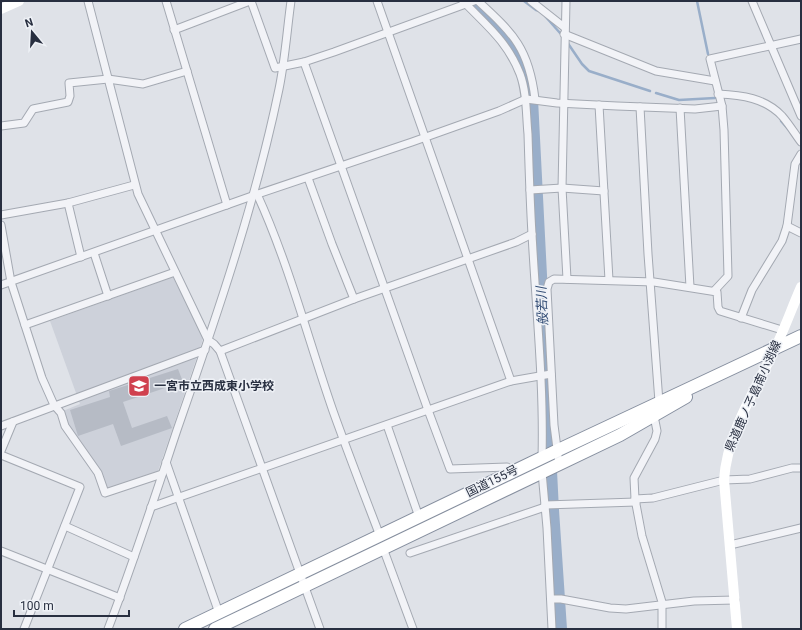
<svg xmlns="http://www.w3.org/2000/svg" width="802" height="630" font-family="Roboto,'Noto Sans JP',sans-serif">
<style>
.built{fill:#cdd1da}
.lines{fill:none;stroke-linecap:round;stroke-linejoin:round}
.stream{stroke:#99aec9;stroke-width:2.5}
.river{stroke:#99aec9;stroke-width:14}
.building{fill:#b6bbc5}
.street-casing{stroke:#a4a9b2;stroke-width:9}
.highway-casing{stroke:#868f9f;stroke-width:14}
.street{stroke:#f2f3f7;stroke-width:7}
.secondary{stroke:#fff;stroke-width:10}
.highway{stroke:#fff;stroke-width:12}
.labels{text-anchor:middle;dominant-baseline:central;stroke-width:3;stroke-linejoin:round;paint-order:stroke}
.poi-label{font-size:12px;font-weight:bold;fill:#282f40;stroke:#eef1f6;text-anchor:start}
.street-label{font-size:12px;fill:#282f40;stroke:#eef1f6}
.water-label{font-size:13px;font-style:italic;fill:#314b74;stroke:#eef1f6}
</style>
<rect width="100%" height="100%" fill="#dfe2e8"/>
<path class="built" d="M173,277l30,58 -1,7 -45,132 -50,16 -39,-62 -5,-17 17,-7 -30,-83z"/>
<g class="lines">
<g class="stream">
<path d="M524,1l12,9 4,1"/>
<path d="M697,1l11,53"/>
<path d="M545,16l15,17"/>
<path d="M567,42l15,22 7,7 61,20"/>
<path d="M656,93l23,7 36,-2"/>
<path d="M781,121l8,9"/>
</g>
<path class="river" d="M472,1l40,44 13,28 6,26 21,411 8,119"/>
</g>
<path class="building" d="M178,369l5,13 -60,20 9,26 35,-12 5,12 -51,18 -8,-22 -35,12 -8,-26 40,-13 -1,-6z"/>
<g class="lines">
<g class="street-casing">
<g id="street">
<path d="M88,1l50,193 70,146 6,4 6,7 100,278"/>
<path d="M166,1l61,204"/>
<path d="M251,1l24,67 29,-6 30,-10 140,-51"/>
<path d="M377,1l134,380"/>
<path d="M463,1c24,25 44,40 57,73 7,19 6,40 8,60 1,33 2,67 4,100 4,75 12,149 10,224"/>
<path d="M478,1c36,33 51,48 57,98"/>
<path d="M531,1l33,26"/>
<path d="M566,1l-4,187 5,91"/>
<path d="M752,1l49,115"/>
<path d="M174,30l76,-29"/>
<path d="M564,34l92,37 59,10"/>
<path d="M304,62l124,348 22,59 57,-2"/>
<path d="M718,94c24,1 47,4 64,22 7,8 13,18 19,26"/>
<path d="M599,105l10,175"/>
<path d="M640,107l8,147 11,148"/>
<path d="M680,108l10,179"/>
<path d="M1,126l23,-3 9,-14 35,-7 2,-6 -1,-13 39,-4 35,5 44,-13"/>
<path d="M308,178l24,66 22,55"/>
<path d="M530,190l32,-2 42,3"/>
<path d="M257,194c32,70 51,145 76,217 15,42 31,83 47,125"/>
<path d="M68,203l13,54"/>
<path d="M1,215l67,-12 66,-18"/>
<path d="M1,225l10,57 31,96 12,27 7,8 4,13 33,47 7,20 57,-19"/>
<path d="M787,226l14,7"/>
<path d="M94,253l14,43"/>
<path d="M1,285l251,-89 160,-54 87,-31 27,-12 31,4 60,3 78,3 27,-3"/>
<path d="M714,291l14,-15 -4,-146 -2,-24 -12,-47 91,-20"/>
<path d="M741,318l11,-28 30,-49 5,-15 8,-62 6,-10"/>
<path d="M25,325l150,-53"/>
<path d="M220,351l134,-52 162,-57 16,-8"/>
<path d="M654,416l3,15 -2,8 -21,39 1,21 7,37 20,66v27"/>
<path d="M387,425l32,92"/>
<path d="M1,426l204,-76"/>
<path d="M1,451l12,-29"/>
<path d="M1,455l79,32 -56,142"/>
<path d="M166,462l53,151"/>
<path d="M559,464l-5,-39 -7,-136 2,-7 5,-3 100,3 63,10 1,15 2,4 62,19"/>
<path d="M542,472l5,56 5,101"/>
<path d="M635,499l18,-1 71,-18 26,-1 42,-11h9"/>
<path d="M545,505l91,-3"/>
<path d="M151,507l360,-126 40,-7"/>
<path d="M65,526l69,31"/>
<path d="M730,545l71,-17"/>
<path d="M383,548l30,81"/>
<path d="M1,551l119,47"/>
<path d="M410,553l135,-46"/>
<path d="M551,599h10l49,9 16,1 68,-8 41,-1"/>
<path d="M108,629c25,-65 47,-133 69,-199 39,-112 78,-225 102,-341 6,-29 8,-59 12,-88"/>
</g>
</g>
<g class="highway-casing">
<g id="highway">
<path d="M185,629l369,-177 247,-116"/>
<path d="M215,629l405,-194 66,-38"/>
</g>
</g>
<use href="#street" class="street"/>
<g class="secondary">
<path d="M1,9l18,-8"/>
<path d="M737,629l-13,-149c3,-45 28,-85 48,-125 11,-22 19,-45 29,-68"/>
</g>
<use href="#highway" class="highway"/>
</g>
<defs>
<g id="school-square" transform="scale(1.15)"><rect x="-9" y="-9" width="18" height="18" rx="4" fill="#d0414f" stroke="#eef1f6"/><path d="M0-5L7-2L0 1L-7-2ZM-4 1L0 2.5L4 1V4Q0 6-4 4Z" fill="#fff"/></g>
</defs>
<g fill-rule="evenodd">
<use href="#school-square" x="139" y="386"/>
</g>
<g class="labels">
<g class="poi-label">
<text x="154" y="386">一宮市立西成東小学校</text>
</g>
<g class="street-label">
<text transform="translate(753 396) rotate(-66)">県道鹿ノ子島南小渕線</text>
<text transform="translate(492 481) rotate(-26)">国道155号</text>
</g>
<g class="water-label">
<text transform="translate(542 306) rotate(-93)">般若川</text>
</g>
</g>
<rect width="802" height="630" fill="none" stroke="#282f40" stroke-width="4"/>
<g transform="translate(32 32) rotate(342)" stroke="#eef1f6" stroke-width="3" paint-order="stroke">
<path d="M0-3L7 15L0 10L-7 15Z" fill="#282f40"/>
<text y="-6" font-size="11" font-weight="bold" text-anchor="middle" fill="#282f40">N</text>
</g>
<path d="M14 610v6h115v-6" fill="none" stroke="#282f40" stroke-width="2"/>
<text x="20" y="610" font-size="12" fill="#282f40" stroke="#eef1f6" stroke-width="3" paint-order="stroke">100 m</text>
</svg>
